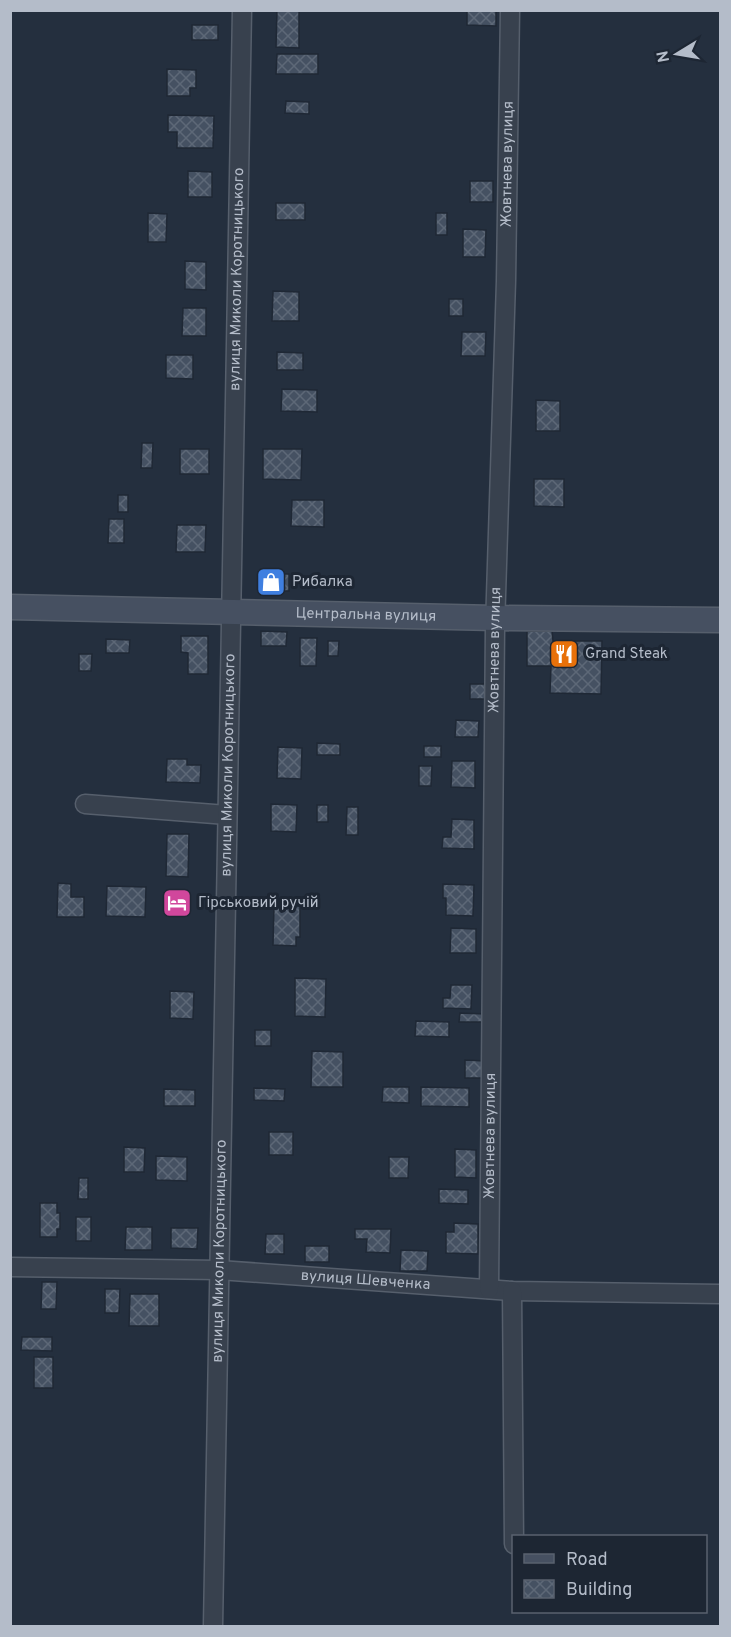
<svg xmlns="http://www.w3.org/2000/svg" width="731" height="1637" font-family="Overpass,sans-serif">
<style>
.building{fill:url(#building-cross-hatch);stroke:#1f2835;stroke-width:1.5}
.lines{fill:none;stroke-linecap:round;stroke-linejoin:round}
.minor-casing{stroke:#565f6c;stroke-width:21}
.secondary-casing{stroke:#565f6c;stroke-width:27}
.minor{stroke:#38414e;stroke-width:18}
.secondary{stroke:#465061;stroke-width:24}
.labels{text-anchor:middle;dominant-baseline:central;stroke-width:6;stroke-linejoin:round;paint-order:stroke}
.street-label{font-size:15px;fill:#b4bcc9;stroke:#1d2633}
.poi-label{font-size:15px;fill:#b4bcc9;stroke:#1d2633;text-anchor:start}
</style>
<defs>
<pattern id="building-cross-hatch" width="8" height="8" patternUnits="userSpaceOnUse" patternTransform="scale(1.5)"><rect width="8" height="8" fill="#455162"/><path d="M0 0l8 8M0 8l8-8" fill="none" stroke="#5d6877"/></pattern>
</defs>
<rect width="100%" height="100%" fill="#242f3e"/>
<g class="building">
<path d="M277,10h22v38l-23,-1z"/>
<path d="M467,10h29v16l-29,-1z"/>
<rect x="192" y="25" width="26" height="15"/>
<path d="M277,54h41v20h-42z"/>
<path d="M167,69l29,1v18h-6v8h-23z"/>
<path d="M286,101l23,1v12l-24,-1z"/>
<path d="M168,115l46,1 -1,32h-36v-16h-9z"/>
<path d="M188,171l24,1v25h-24z"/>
<rect x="470" y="181" width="23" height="21"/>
<rect x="276" y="203" width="29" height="17"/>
<path d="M148,213l19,1 -1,28h-18z"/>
<rect x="436" y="213" width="11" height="22"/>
<path d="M463,229l23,1 -1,27h-22z"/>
<path d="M185,261l21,1v28l-21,-1z"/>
<path d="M273,291l26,1v29h-27z"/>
<rect x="449" y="299" width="14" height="17"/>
<path d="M183,308h23v28h-24z"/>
<path d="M462,332h24l-1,24h-24z"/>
<path d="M277,352l26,1v17h-26z"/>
<path d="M166,355h27v24l-27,-1z"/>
<path d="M282,389l35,1v22l-36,-1z"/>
<path d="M536,400l24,1v30h-24z"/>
<path d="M142,443h11l-1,25h-11z"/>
<rect x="180" y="449" width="29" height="25"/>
<path d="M263,449h39l-1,31 -38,-1z"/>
<path d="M534,479h30v28l-30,-1z"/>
<rect x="118" y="495" width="10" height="17"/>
<path d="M292,500h32v27l-33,-1z"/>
<path d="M109,519h15v24h-16z"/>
<path d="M177,525h29l-1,27h-29z"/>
<rect x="263" y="574" width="16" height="17"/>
<rect x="279" y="574" width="10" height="17"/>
<path d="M261,631l26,1 -1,14h-25z"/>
<path d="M527,631h25l1,10h49l-1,53 -51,-1 1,-27h-24z"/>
<path d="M181,636h27v38h-20v-21l-7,-1z"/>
<path d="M300,638h17l-1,28h-16z"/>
<path d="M106,639l24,1 -1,13h-23z"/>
<path d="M328,641h11l-1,15h-10z"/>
<path d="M79,654h13l-1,17h-12z"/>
<rect x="470" y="684" width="21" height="15"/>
<path d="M456,720l23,1 -1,16h-23z"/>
<path d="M317,743l23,1v11h-23z"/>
<rect x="424" y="746" width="17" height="11"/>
<path d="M278,747l24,1 -1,31 -24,-1z"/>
<path d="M167,759h20v6h14l-1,18 -34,-1z"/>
<path d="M452,761h23v27l-24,-1z"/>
<path d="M419,766h13l-1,20h-12z"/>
<path d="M271,804l26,1 -1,27 -25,-1z"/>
<rect x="317" y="805" width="11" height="17"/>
<path d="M347,807h11v28h-12z"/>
<path d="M452,819l22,1v29l-32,-1 1,-11h8z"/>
<path d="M167,834h22l-1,43 -22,-1z"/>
<path d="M58,883l13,1v13h13v20h-27z"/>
<path d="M443,884l31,1 -1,31 -27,-1v-17h-3z"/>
<path d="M107,886l39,1 -1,30 -39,-1z"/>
<path d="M274,906h26v31h-4v9l-23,-1z"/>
<path d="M451,928l25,1v24h-26z"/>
<path d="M295,978l31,1 -1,38 -30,-1z"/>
<path d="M451,985h21l-1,24 -28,-1v-10h7z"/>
<path d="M170,991l24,1 -1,27 -23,-1z"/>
<path d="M460,1013l26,1v8h-27z"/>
<path d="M416,1021l33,1v15l-34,-1z"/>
<rect x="255" y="1030" width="16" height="16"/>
<path d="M312,1051l31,1v35h-32z"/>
<path d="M465,1060l20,1v17h-20z"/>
<path d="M383,1087h26v16l-27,-1z"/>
<path d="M421,1087l48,1v19l-48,-1z"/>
<path d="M254,1088l31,1 -1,12 -30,-1z"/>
<path d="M164,1089l31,1v16h-31z"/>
<rect x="269" y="1132" width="24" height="23"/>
<path d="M124,1147l21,1 -1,24h-20z"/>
<path d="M455,1149l21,1v28l-21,-1z"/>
<path d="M156,1156l31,1v24l-31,-1z"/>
<path d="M389,1157h20l-1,21h-19z"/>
<path d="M79,1178h9v21h-10z"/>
<path d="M439,1189l29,1v14l-29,-1z"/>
<path d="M40,1203h17v10h3v16h-3v8h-17z"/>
<rect x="76" y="1217" width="15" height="24"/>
<path d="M454,1223l24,1v30l-32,-1v-21h8z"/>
<path d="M126,1227h26v23h-27z"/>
<path d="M171,1228h27l-1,21 -26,-1z"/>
<path d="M355,1229h36l-1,24 -24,-1 1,-13h-12z"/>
<path d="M266,1234h18v20h-19z"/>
<rect x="305" y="1246" width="24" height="16"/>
<path d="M401,1250l27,1 -1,20h-27z"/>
<path d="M42,1282h15l-1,27h-15z"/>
<path d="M105,1289h15l-1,24h-14z"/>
<path d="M130,1294h29v32h-30z"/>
<path d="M22,1337h30v14l-31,-1z"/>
<rect x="34" y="1357" width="19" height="31"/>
</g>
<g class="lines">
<g class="minor-casing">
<g id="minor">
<path d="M85,804l142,11"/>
<path id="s1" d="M10,1267l209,3 293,21 208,3"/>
<path id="s2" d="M489,1289l6,-662 11,-346 4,-271"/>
<path d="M512,1291l2,253"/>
<path id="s3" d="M213,1626l29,-1616"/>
</g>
</g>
<g class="secondary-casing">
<g id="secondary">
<path id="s4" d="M10,607l485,11 225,2"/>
</g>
</g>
<use href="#minor" class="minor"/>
<use href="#secondary" class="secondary"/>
</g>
<defs>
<g id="shop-square" transform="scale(1.5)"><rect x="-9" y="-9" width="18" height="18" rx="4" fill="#3f7fe0" stroke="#1d2633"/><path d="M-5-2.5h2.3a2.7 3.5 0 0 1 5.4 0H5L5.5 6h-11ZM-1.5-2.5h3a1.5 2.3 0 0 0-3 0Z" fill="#fff"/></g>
<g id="restaurant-square" transform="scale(1.5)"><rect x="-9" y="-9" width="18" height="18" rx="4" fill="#e8710a" stroke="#1d2633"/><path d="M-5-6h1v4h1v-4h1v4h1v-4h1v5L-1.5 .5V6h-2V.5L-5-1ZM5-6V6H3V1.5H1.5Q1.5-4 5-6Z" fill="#fff"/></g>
<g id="hotel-square" transform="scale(1.5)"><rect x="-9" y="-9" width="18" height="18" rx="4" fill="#d1479c" stroke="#1d2633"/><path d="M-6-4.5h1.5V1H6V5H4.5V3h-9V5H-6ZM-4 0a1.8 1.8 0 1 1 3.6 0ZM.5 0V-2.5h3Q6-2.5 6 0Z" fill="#fff"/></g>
</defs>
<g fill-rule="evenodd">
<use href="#shop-square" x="271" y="582"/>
<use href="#restaurant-square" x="564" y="654"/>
<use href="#hotel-square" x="177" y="903"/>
</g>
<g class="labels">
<g class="street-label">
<text stroke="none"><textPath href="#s2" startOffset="1125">Жовтнева вулиця</textPath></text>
<text stroke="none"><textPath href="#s3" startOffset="1347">вулиця Миколи Коротницького</textPath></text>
<text stroke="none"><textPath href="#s4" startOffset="356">Центральна вулиця</textPath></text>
<text stroke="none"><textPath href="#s2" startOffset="639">Жовтнева вулиця</textPath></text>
<text stroke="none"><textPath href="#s3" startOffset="861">вулиця Миколи Коротницького</textPath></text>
<text stroke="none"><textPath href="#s2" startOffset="153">Жовтнева вулиця</textPath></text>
<text stroke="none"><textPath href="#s3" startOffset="375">вулиця Миколи Коротницького</textPath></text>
<text stroke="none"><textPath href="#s1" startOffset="356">вулиця Шевченка</textPath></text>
</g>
<g class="poi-label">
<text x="292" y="582">Рибалка</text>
<text x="585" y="654">Grand Steak</text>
<text x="198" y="903">Гірськовий ручій</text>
</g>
</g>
<rect width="731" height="1637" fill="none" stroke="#b4bcc9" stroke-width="24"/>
<rect x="512" y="1535" width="195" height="78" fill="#1d2633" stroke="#59626f" stroke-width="1.5"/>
<rect x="524" y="1554" width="30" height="9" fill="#465061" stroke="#59626f" stroke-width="1.5"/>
<text x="566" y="1565" font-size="18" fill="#b4bcc9">Road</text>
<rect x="524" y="1580" width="30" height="18" fill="url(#building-cross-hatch)" stroke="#59626f" stroke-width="1.5"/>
<text x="566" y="1595" font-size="18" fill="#b4bcc9">Building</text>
<g transform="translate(677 54) rotate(259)" stroke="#1d2633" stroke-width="4.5" paint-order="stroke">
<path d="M0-4.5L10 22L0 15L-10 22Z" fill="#b4bcc9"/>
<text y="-9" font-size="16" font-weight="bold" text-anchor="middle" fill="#b4bcc9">N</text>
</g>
</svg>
